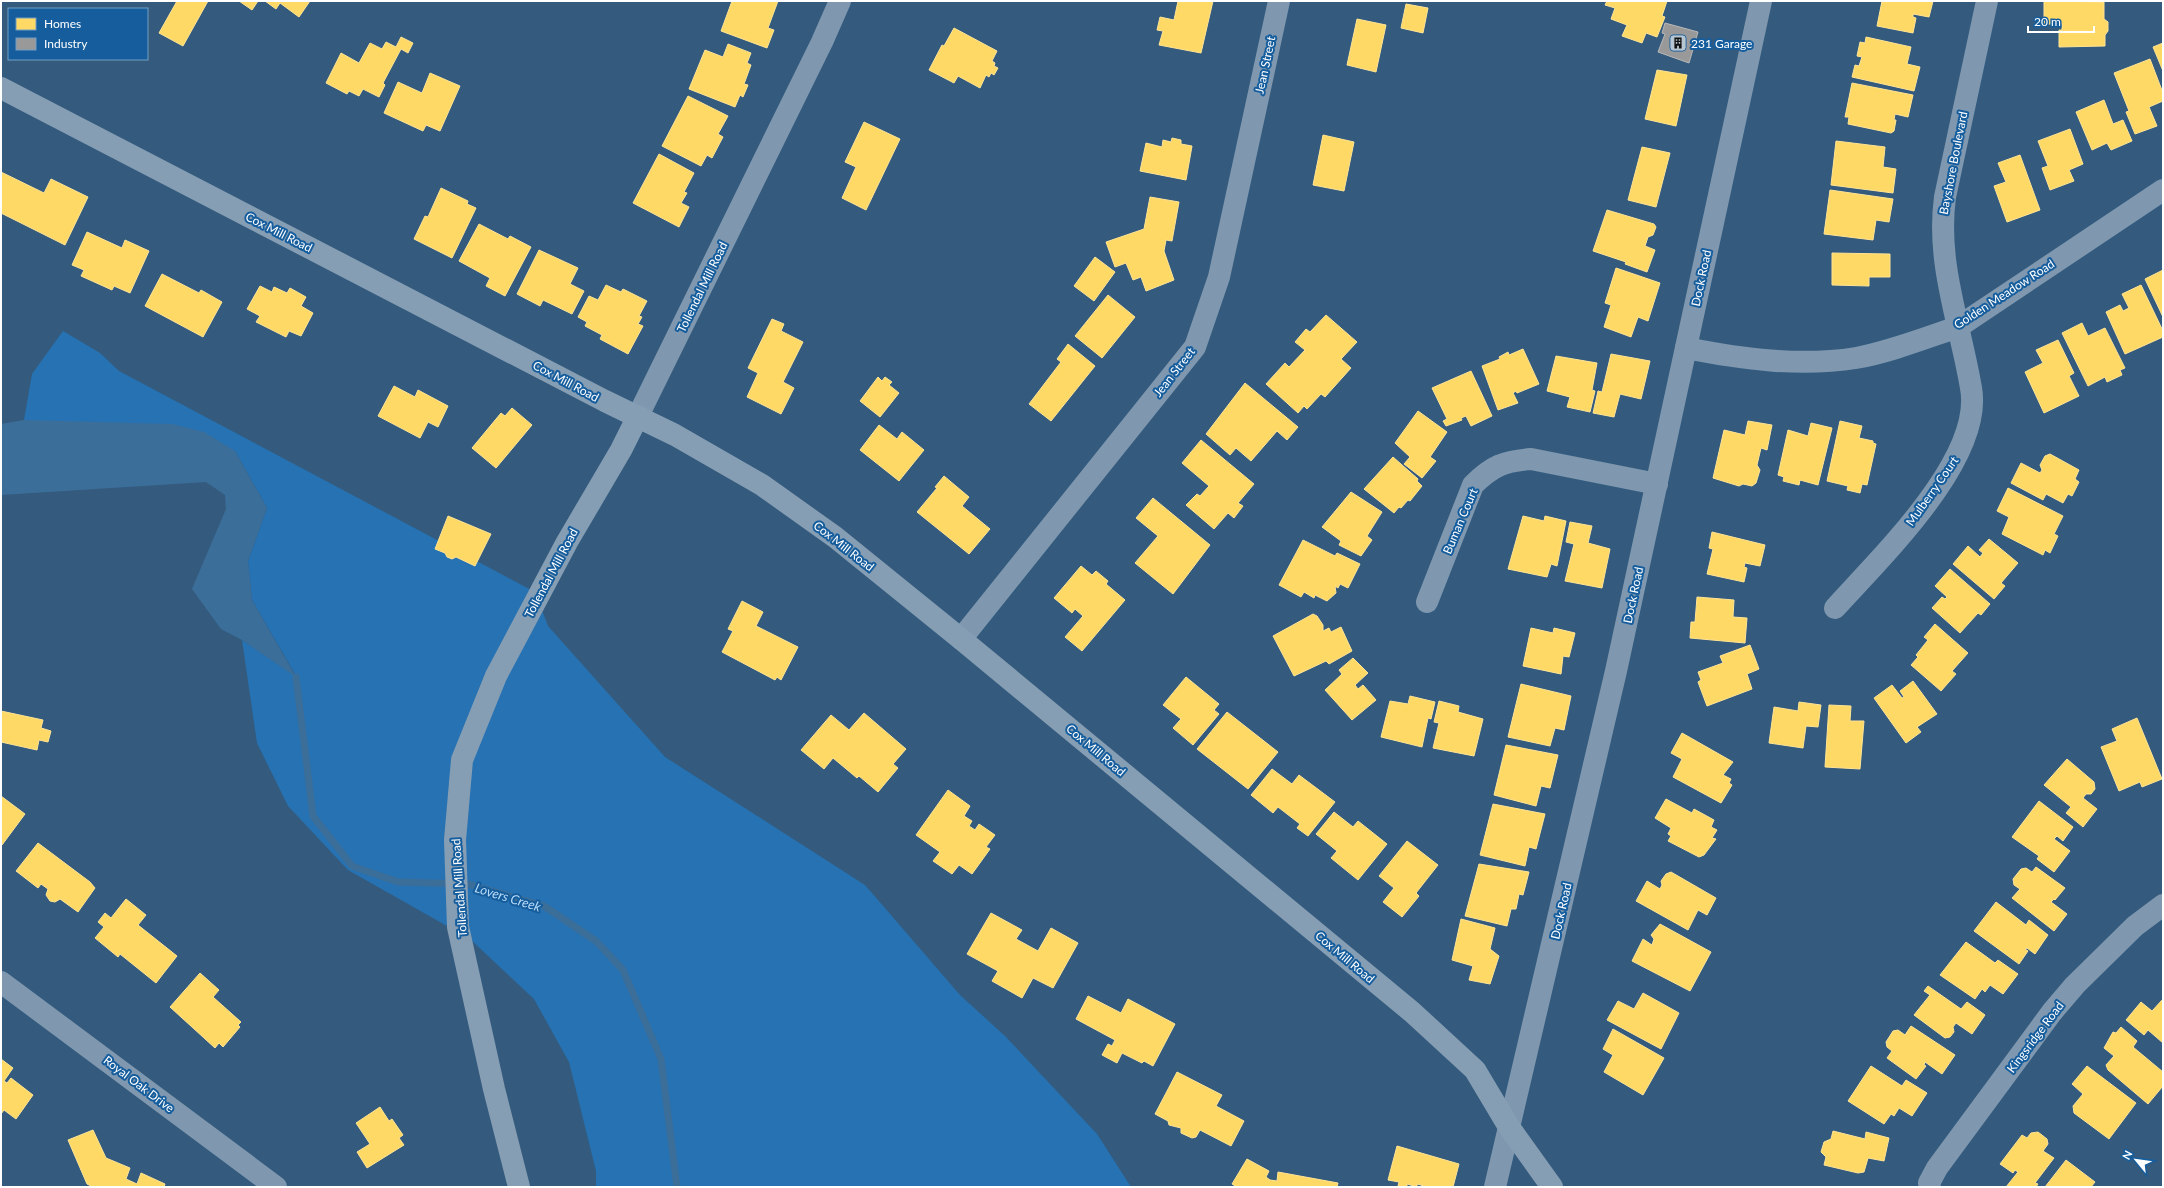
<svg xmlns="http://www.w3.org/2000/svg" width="2164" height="1188" font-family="Lato,sans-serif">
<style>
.green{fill:#2672b2}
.water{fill:#3c6e9a}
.homes{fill:#ffd966;stroke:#ffe494}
.industry{fill:#999;stroke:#b8b8b8}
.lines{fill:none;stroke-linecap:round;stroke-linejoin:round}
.stream{stroke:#3c6e9a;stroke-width:7}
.street{stroke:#7f98af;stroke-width:22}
.secondary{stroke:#869eb4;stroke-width:22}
.labels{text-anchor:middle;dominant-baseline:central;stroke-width:4;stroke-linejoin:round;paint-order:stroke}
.poi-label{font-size:12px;fill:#fff;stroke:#155d9d;text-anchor:start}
.street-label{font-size:12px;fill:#fff;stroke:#155d9d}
.water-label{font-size:13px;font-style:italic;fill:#b9dcf9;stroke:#155d9d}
</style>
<rect width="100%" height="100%" fill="#345b7e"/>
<path class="green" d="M63,331l37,22 19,18 416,221 13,34 117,131 200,128 95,110 45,41 92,98 34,53h-535v-16l-27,-109 -35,-63 -64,-60 -122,-69 -60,-64 -31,-63 -15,-103 54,36 -44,-76 -4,-39 19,-53 -32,-57 -211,-31 8,-46z"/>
<path class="water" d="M24,420l148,4 32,8 31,19 32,57 -19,53 4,39 44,77 -54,-37 -21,-11 -29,-40 34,-80 -1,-14 -19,-13 -205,13v-71z"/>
<g class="homes">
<path d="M177,1h31l-25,45 -24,-13z"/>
<path d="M239,1h19l-6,9z"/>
<path d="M265,1h45l-11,16 -19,-14 -4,6z"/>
<path d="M732,1h46l-10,27 6,2 -7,18 -46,-17z"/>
<path d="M1178,1h35l-12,52 -42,-8 4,-14 -6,-1 3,-13 14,3z"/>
<path d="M1607,1h60l-5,15 3,1 -8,20 -11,-4 -4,10 -20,-7 5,-11 -16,-6 4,-11 -10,-3z"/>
<path d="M1882,1h51l-4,16 -16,-3v3l3,1 -3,15 -36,-7z"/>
<path d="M2044,1l60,1v17l4,3v9l-3,4v11l-46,1v-17h3v-6h-18z"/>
<path d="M1406,4l22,4 -5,25 -22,-5z"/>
<path d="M1357,19l29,6 -10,47 -29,-7z"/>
<path d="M954,28l43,23 -5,10 3,2 -1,3 4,2 -4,7 -3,-2 -2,4 -3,-2 -6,13 -22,-12 -4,7 -25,-13 13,-25 2,1z"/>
<path d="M401,37l12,6 -5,10 -7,-4 -18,34 2,2 -6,12 -16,-8 -4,7 -10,-5 -2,3 -21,-11 15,-30 18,10 11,-20 12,6 4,-7 10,5z"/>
<path d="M1866,37l45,10 -4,17 13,3 -6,24 -62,-14 3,-12 4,1 3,-9 -5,-1 3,-14 5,1z"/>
<path d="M2163,43v28l-10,-24z"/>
<path d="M728,44l23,9 -4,10 4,2 -7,19 4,1 -5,12 -3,-2 -5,12 -46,-18 16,-39 18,7z"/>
<path d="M2150,59l13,34v8l-14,6 8,19 -22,8 -9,-22 3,-1 -15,-38z"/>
<path d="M1657,70l30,5 -11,51 -31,-7z"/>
<path d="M430,73l30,13 -20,45 -14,-6 -3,6 -39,-18 14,-31 24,11z"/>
<path d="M1852,83l61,12 -5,22 -13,-3 -1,6h2l-2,11 -3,2 -43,-9 1,-7h-4z"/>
<path d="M688,96l40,20 -10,18 5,3 -11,21 -5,-3 -6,11 -39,-20z"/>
<path d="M2104,100l9,24 10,-4 9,21 -21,9 -4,-7 -15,7 -16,-38z"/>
<path d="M864,122l36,17 -34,71 -24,-12 14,-31 -11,-5z"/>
<path d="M2070,129l13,35 -14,6 5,11 -24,9 -8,-22 6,-2 -10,-25z"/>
<path d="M1323,135l31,7 -10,49 -31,-6z"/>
<path d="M1172,138l9,2v4l11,2 -6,34 -46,-9 6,-28 16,4 1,-7 8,2z"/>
<path d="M1836,141l49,6 -2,20 13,2 -3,24 -62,-8z"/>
<path d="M1642,147l28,6 -14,54 -28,-7z"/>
<path d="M659,154l35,19 -10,19 3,1 -6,10 8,4 -10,20 -46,-24z"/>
<path d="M2020,155l20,55 -33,12 -13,-36 12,-4 -8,-19z"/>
<path d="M1,172l43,21 7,-14 37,18 -23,48 -64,-32z"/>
<path d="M441,188l27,13 -1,3 9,4 -24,50 -38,-19 11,-23 3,1z"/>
<path d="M1830,190l63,9 -4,23 -13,-2 -3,20 -49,-6z"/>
<path d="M1150,197l29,5 -7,39 -6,-1 -2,11 10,29 -28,11 -5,-14 -8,3 -7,-17 -11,4 -9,-25 38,-13z"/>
<path d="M1607,210l47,14 2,3 -3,8 -5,2 -3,9 10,4 -8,22 -22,-8 1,-2 -33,-11z"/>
<path d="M479,224l29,15 2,-3 21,11 -26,49 -19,-10 4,-8 -31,-17z"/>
<path d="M87,232l35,16 3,-8 24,11 -19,42 -16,-7 -2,4 -31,-14 3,-6 -12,-5z"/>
<path d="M539,250l39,18 -8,16 14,7 -12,23 -29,-14 -3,6 -23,-12z"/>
<path d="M1832,253l58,1v23h-21v9l-37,-1z"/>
<path d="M1095,257l20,15 -21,29 -20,-15z"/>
<path d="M1616,268l44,15 -12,38 -10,-4 -7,20 -27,-10 7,-22 -6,-2z"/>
<path d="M2163,270v47l-18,-38z"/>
<path d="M162,274l37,19 2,-3 21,12 -19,35 -58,-31z"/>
<path d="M606,285l15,7 2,-3 24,12 -8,15 3,1 -4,7 5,2 -15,28 -28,-15 2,-4 -17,-9 2,-4 -9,-5 11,-21 9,4z"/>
<path d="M2141,285l22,46v6l-38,17 -19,-42 14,-7 3,6 6,-3 -7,-14z"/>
<path d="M260,286l12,6 2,-5 13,6 3,-5 16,9 -5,9 12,7 -12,23 -12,-5 -3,6 -30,-15 4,-6 -13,-7z"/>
<path d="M1108,295l27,22 -33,41 -27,-22z"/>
<path d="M1326,315l31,27 -16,17 10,9 -26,29 -4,-3 -14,15 -3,-3 -6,7 -32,-29 19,-21 4,4 16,-17 -10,-8 11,-13 4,3z"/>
<path d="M772,319l12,5 -3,7 22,11 -20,40 11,6 -13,26 -34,-17 11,-24 -10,-5z"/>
<path d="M2082,323l6,13 17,-8 20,40 -5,2 2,5 -15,7 -2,-5 -17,9 -26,-53z"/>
<path d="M2058,340l16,33 -5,3 10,20 -35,17 -19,-41 18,-9 -7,-13z"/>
<path d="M1068,344l27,22 -44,55 -22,-17 32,-42 -4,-3z"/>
<path d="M1523,349l16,35 -22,9 -1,-2 -3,2 5,10 -20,7 -16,-44 18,-7 -1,-2 9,-5 1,3z"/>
<path d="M1611,354l39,7 -9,38 -21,-5 -6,23 -21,-4 5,-22 4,1z"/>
<path d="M1556,356l41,7 -5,27 3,1 -5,21 -23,-5 3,-10 -23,-6z"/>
<path d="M1471,371l21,45 -21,10 -5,-10 -5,2 1,2 -16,6 -3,-5 4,-2 -15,-31z"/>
<path d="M878,377l4,4 3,-4 7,5 -3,3 10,8 -19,24 -20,-16z"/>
<path d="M1245,383l53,44 -11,13 -10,-9 -26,30 -15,-13 -6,7 -24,-21z"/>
<path d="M394,386l21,11 3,-7 30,16 -10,21 -10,-5 -8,16 -42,-22z"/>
<path d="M512,408l20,17 -36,43 -24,-20 29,-35 4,3z"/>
<path d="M1418,411l29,21 -17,25 6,4 -14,17 -18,-14 6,-7 -15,-14z"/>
<path d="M1748,421l24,4 -5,25 -6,-2 -4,17 3,5 -4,13 -4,3 -9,-2 -4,2 -26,-8 11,-48 21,5z"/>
<path d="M1840,421l22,5 -3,12 14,3v2l3,1 -9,41 -5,-1 -2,9 -13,-3 1,-4 -21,-5z"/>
<path d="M1811,423l21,5 -14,57 -18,-5 -1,5 -16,-4 1,-4 -6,-2 10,-45 20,6z"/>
<path d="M879,425l18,14 5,-7 22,18 -25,31 -39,-31z"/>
<path d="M1201,440l53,44 -16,19 5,3 -9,12 -6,-5 -14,16 -28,-24 11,-11 3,2 9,-10 -27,-23z"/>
<path d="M2050,454l29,16 -4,9 4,3 -7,14 -4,-2 -5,9 -17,-9 -3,6 -32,-17 10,-20 19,10 2,-3 -2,-5 5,-9z"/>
<path d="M1393,457l25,22 -1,2 5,5 -12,15 -2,-1 -7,8 -2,-1 -5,6 -30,-24z"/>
<path d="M944,476l25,21 -7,9 28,23 -21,25 -52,-42 20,-24 -2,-1z"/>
<path d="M2008,488l55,28 -9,18 4,2 -8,17 -5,-3 -2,5 -41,-21 7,-17 -12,-6z"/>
<path d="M1351,492l31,20 -15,24 5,4 -11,16 -22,-11 2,-4 -19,-14z"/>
<path d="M1153,498l57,47 -37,49 -38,-31 23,-27 -22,-18z"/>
<path d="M448,516l43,18 -16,32 -19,-9 -4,2 -5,-2 -2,-4 -10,-4z"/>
<path d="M1523,516l21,5 1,-5 21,5 -9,45 -6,-2 -4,13 -39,-8z"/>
<path d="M1570,522l22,4 -4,17 22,6 -8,39 -37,-7 9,-37 -8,-2z"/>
<path d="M1712,532l53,13 -5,21 -15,-3 -1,4 3,1 -3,14 -37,-8 6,-25 -4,-1z"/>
<path d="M1989,539l29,24 -17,20 4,3 -11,13 -41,-35 15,-18 12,11 3,-4 -4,-3z"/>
<path d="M1303,540l32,16 2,-3 23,11 -12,24 -8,-4 -2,4 -3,-2 1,7 -9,8 -12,-6 -1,3 -10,-6 -3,5 -22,-12z"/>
<path d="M1081,566l11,9 4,-4 12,10 -2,3 19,16 -43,51 -17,-14 18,-21 -8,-7 -3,4 -18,-15z"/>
<path d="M1950,569l40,35 -9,11 -3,-2 -18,20 -28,-25 10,-11 3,2 2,-2 -12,-11z"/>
<path d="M1697,597l37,3 -1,17 14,1 -2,25 -55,-5 1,-16h4z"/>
<path d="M742,601l21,11 -7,14 42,21 -17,33 -4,-3 -2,3 -53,-28 11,-21 -5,-2z"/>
<path d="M1313,614l4,2 6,9v6l6,-3 2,4 10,-5 11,24 -23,13 -3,-3 -32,15 -21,-40z"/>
<path d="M1935,624l33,29 -16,18 4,3 -15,17 -30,-26 7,-8 -2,-2 12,-15 -4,-3z"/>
<path d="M1531,628l22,5 1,-5 21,5 -6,24 -6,-1 -2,18 -38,-8z"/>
<path d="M1750,645l9,24 -12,5 5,15 -45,17 -9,-24 3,-2 -3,-8 25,-9 -3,-7z"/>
<path d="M1353,658l15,15 -13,12 3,4 5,-4 13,15 -24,20 -27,-30 17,-16 -3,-4z"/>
<path d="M1186,677l33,27 -5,6 5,4 -26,31 -20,-17 8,-9 -18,-14z"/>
<path d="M1913,681l24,33 -20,13 4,5 -15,11 -32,-45 18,-13 10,13 2,-1 -4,-6z"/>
<path d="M1521,684l50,12 -7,34 -9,-2 -5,18 -42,-9z"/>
<path d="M1410,696l25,6 -4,17 -3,-1 -6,29 -41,-10 9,-36 18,3z"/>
<path d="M1439,701l20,5 -1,6 25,7 -9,37 -41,-8 6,-25 -5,-1z"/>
<path d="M1799,702l22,3 -3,22 -12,-1 -3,22 -34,-5 5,-36 24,4z"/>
<path d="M1829,705l22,1 -1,15h14l-4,48 -35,-2z"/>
<path d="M1,711l42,9 -2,8 10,3 -3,11 -9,-2 -2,10 -36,-8z"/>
<path d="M1227,712l51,40 -30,37 -51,-40z"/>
<path d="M864,713l42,36 -13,15 5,4 -20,24 -19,-16 -2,2 -24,-20 -9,11 -23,-19 30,-35 18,15z"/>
<path d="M2137,718l25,61 -20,8 -2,-5 -21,9 -18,-44 16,-6 -5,-12z"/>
<path d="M1682,733l51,29 -10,13 8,4 -2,4 3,2 -11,18 -48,-26 9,-18 -11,-6z"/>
<path d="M1506,745l52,10 -8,33 -9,-2 -5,20 -42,-11z"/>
<path d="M2067,759l27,23 1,7 -4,5h-5l-3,4 14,11 -14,18 -17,-14 5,-6 -27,-22z"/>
<path d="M1272,769l20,15 7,-9 36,27 -27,34 -11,-8 3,-4 -22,-17 -5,6 -22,-18z"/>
<path d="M948,790l22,16 -6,10 8,5 -3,5 6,4 4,-6 16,11 -9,12 4,2 -18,25 -13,-9 -7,9 -19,-13 7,-9 -24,-17z"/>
<path d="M1,796l24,18 -23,31 -1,-1z"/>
<path d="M1666,799l26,14 2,-4 20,11 -3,7 6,3 -5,8 4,1 -12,16 -5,2 -31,-16 3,-5 -3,-2 3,-6 -16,-10z"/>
<path d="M2039,801l34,26 -10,14 -6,-5 -3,3 16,12 -16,21 -17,-13 2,-3 -27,-19z"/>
<path d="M1493,804l52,10 -9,35 -7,-2 -4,19 -45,-11z"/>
<path d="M1334,812l19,15 5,-6 29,23 -29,36 -27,-22 6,-7 -21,-17z"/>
<path d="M1407,841l31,24 -22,28 3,3 -17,21 -19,-15 11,-14 -15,-12z"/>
<path d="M38,843l52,39 5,6 -17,24 -18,-13 -5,3 -5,-1 -4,-6 2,-6 -7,-5 -3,4 -22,-17z"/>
<path d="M1479,864l50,8 -6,23 -4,-1 -3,15h-5l-4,17 -42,-10z"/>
<path d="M2036,867l29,21 -10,12 -1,-1 -3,3 16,12 -13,17 -42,-33 8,-9 -6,-4 -1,-6 8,-10 5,-1 6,4z"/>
<path d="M1671,872l45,26 -9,17 -9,-5 -10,20 -52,-29 11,-20 13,8 2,-4 -1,-4 5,-7z"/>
<path d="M126,899l20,16 -8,10 39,31 -21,27 -36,-29 -2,3 -23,-19 9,-11 -6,-5 7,-9 6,5z"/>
<path d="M1996,902l30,23 3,-5 19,15 -13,19 -8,-6 -2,1 3,2 -9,13 -45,-33z"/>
<path d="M991,913l31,17 -6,9 22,12 13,-23 27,15 -25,45 -20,-10 -11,20 -30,-17 6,-10 -31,-17z"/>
<path d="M1461,919l34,9 -5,21 9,7 -9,28 -21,-4 4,-14 -21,-6z"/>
<path d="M1660,924l51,28 -21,39 -58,-30 11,-22 9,6 2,-6 -3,-4z"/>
<path d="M1966,942l29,21 3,-3 20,14 -15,20 -13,-9 -5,7 -3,-3 -7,10 -35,-24z"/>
<path d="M200,973l19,17 -6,7 28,25 -3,3 2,2 -17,20 -4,-4 -4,5 -45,-41z"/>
<path d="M1928,986l33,23 6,-7 18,13 -13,19 -16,-11 -3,4 1,5 -4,5 -5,1 -31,-23 16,-20 -6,-4z"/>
<path d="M1643,993l36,20 -18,36 -54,-29 11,-19 16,8z"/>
<path d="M1088,996l33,17 7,-14 47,25 -22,42 -9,-5 -2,2 -20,-10 -5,10 -15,-8 6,-11 4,2 3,-6 -39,-21z"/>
<path d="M2163,999v44l-15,-13 -4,5 -18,-15 15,-18 11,9z"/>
<path d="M1911,1026l44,29 -13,19 -17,-12 -1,3 2,1 -10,13 -29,-21 5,-7 -5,-4 -1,-5 7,-11 5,-1 7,5z"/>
<path d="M2121,1027l16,14 -4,6 30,25v14l-15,18 -40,-34 -2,-5 8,-9 -10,-8 9,-16 3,1z"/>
<path d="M1613,1029l51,29 -21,37 -39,-23 9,-17 -10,-6z"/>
<path d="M1,1059l12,9 -9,13 3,2 4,-5 22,17 -17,24 -12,-9 -3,4z"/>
<path d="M1871,1066l31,20 4,-6 21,13 -15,23 -13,-8 -5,8 -3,-2 -7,10 -36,-23z"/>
<path d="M2087,1066l49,37 -27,36 -35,-26 -1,-7 10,-12 -11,-10z"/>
<path d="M1177,1072l45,23 -6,11 28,15 -13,25 -31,-16 -4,7 -4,1 -11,-5v-5l-12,-3 -1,-4 -13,-7z"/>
<path d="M380,1107l9,14 3,-2 11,16 -4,3 5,7 -37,23 -10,-16 13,-8 -14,-21z"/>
<path d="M93,1130l13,28 24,10 -4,11 11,5 4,-11 24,11 -1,3h-71l-6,-3 -19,-44z"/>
<path d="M1833,1131l32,8 1,-7 23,6 -5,23 -16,-3 -4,14 -6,1 -34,-8 2,-8 -5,-5 3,-10 7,-3z"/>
<path d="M2038,1132l9,7 1,5 -5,7 11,7 -19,25 3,1 -2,3h-30l12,-15 -3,-2 -2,3 -13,-9 22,-29 5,3 4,-5z"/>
<path d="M1397,1146l62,18 -6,23h-25l-11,-3v3l-10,-3v3h-4l-5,-1 1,-4 -11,-2z"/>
<path d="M1247,1159l22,12 -3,6 4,3 7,1 1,-9 60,11 -1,4h-100l-5,-3z"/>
<path d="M2066,1160l29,22 -4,5h-46z"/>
</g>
<path class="industry" d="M1665,23l33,9 -9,31 -31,-11 7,-18 -3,-1z"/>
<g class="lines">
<path class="stream" d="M296,677l17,139 39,50 46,16 70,2 76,22 52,35 27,29 38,89 16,128"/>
<g class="street">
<path d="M1686,348c56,11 113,19 170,10 34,-6 69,-20 102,-31l205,-137"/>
<path d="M638,416l184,-374 18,-41"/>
<path d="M1427,602l46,-117c19,-19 31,-24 58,-26l126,25"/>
<path d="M1835,608c45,-50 149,-149 136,-220 -11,-65 -35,-125 -26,-191l42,-196"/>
<path d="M961,639l234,-292 24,-70 60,-276"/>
<path d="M1,982l275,205"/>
<path d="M1495,1187l121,-516 145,-670"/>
<path d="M1930,1187l-1,-4 8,-15 115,-156 23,-27 60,-59 28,-21"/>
</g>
<g class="secondary">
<path d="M1,88l604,313 70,34 87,50 73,52 126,102 451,373 63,58 34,57 43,60"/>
<path d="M519,1187l-25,-98 -36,-162 -3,-87 7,-80 34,-84 71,-134 54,-92 17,-34"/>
</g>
</g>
<defs>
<g id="building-square" transform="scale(0.9)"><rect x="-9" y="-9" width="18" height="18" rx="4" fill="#b8c6d2" stroke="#155d9d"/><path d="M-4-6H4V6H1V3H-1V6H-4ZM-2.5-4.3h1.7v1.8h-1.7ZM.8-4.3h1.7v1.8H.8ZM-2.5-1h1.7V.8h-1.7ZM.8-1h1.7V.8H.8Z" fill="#111"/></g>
</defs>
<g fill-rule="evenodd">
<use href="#building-square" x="1678" y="43"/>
</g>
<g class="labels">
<g class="poi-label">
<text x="1691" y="43">231 Garage</text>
</g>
<g class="street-label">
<text transform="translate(1265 65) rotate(-78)">Jean Street</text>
<text transform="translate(1953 163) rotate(-79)">Bayshore Boulevard</text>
<text transform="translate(279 232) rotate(27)">Cox Mill Road</text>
<text transform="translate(1701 278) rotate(-78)">Dock Road</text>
<text transform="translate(702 287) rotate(-64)">Tollendal Mill Road</text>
<text transform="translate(2004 294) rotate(-33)">Golden Meadow Road</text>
<text transform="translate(1174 372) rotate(-52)">Jean Street</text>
<text transform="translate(566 381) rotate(28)">Cox Mill Road</text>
<text transform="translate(1932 491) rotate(-55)">Mulberry Court</text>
<text transform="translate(1460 521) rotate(-67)">Buman Court</text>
<text transform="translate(844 546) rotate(38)">Cox Mill Road</text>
<text transform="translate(551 573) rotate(-62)">Tollendal Mill Road</text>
<text transform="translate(1633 595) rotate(-78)">Dock Road</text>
<text transform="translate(1096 750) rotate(40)">Cox Mill Road</text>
<text transform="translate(459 888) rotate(-94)">Tollendal Mill Road</text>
<text transform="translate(1561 911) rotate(-77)">Dock Road</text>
<text transform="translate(1345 957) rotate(40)">Cox Mill Road</text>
<text transform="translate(2035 1037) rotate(-53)">Kingsridge Road</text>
<text transform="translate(139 1084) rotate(37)">Royal Oak Drive</text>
</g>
<g class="water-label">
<text transform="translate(508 897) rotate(17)">Lovers Creek</text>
</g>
</g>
<rect width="2164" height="1188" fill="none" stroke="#ffffff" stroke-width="4"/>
<rect x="8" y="8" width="140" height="52" fill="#155d9d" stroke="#739ec4"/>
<rect x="16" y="18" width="20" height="12" fill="#ffd966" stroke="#739ec4"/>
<text x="44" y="28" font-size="12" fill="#ffffff">Homes</text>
<rect x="16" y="38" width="20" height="12" fill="#999999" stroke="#739ec4"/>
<text x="44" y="48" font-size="12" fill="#ffffff">Industry</text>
<g transform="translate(2136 1160) rotate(299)" stroke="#155d9d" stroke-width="3" paint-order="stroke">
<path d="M0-3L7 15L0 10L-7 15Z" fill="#ffffff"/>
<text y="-6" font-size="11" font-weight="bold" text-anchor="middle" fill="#ffffff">N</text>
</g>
<path d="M2028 26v6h66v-6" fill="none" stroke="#ffffff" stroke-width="2"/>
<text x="2034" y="26" font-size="12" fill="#ffffff" stroke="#155d9d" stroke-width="3" paint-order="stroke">20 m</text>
</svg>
